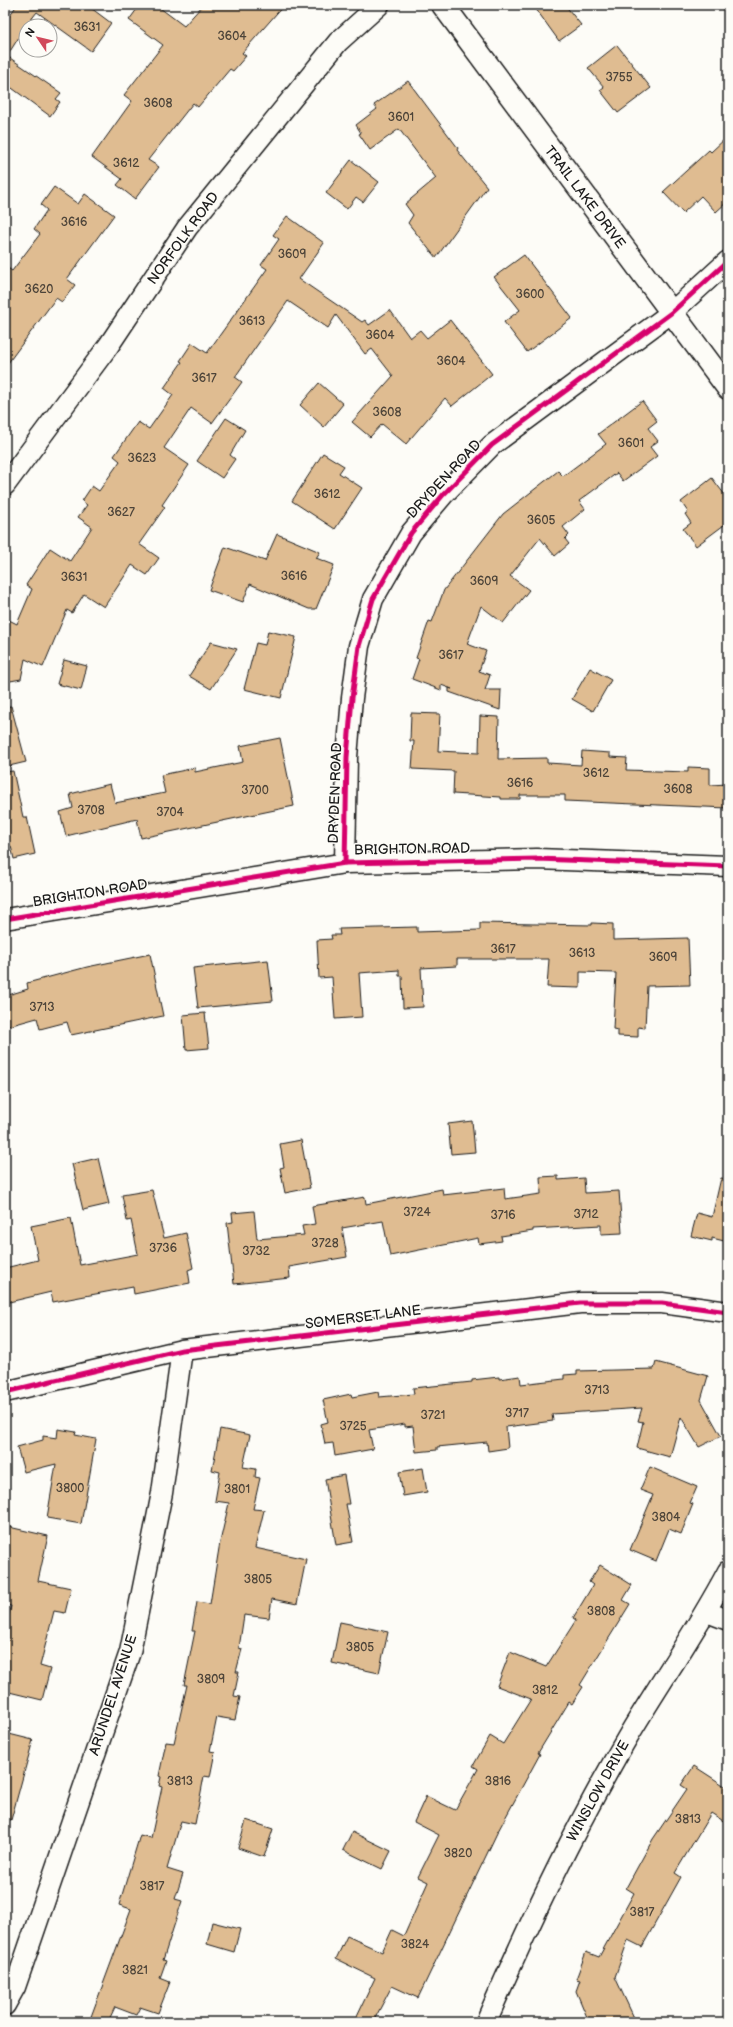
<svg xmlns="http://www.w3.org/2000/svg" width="733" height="2027" font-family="'Balsamiq Sans',sans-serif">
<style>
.building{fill:#dfbc91;stroke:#1c1c1c}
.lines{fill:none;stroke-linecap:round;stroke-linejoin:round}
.minor-casing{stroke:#1c1c1c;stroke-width:23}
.tertiary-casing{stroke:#1c1c1c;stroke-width:25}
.minor{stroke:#fdfcf7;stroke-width:20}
.tertiary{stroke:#fdfcf7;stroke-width:22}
.cycleway-casing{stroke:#fdfcf7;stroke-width:8}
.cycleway{stroke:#d6006c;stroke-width:5}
.labels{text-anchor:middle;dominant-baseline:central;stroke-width:3;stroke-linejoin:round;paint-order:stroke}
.number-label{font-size:12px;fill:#4d4439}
.street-label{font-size:14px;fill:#1c1c1c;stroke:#fdfcf7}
</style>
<rect width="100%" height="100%" fill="#fdfcf7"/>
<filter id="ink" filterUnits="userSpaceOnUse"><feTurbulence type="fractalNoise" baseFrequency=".025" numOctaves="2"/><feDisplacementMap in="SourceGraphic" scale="8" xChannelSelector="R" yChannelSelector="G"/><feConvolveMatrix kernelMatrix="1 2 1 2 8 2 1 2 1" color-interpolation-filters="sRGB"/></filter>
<g filter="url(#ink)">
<g class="building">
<path d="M17,5h70l24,18 -20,28 -54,-39 -11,14 -19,30 54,37 -5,6 4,3 -10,14 -45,-33v-61z"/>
<path d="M140,5h16l28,21 19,-21h81l-42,48 4,3 -13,15 -3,-2 -32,38 -5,-4 -45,57 11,7 -24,32 -18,-14 5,-6 -30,-22 40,-56 -8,-6 39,-50 -34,-25z"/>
<path d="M533,5h32l16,20 -22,16z"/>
<path d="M617,45l34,43 -33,25 -18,-23 4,-3 -16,-19z"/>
<path d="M408,81l50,67 -1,2 30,37 -51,71 -28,-35 5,-8 -8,-11 31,-26 -37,-49 -29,21 -11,-16 2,-1 -5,-8 21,-16 -3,-4z"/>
<path d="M728,136v65l-12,11 -15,-16 -18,17 -20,-21 46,-42 2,2z"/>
<path d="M351,160l28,22 -16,20 -7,-5 -9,12 -21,-16z"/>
<path d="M54,187l24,17 7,-10 29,21 -47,64 8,6 -13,17 -6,-4 -51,69v-101l7,5 28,-37 -6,-5 13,-19 -6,-5z"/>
<path d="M287,216l37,27 -25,36 63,43 3,-2 4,5 21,-15 20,28 10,-8 7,8 23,-18 42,54 -40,32 -7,-8 -39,46 -24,-20 -12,13 -18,-15 41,-46 -21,-27 -7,5 -29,-39 -8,13 -40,-27 -53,76 7,5 -30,41 -21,-15 -27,40 25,17 -27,40 3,2 -26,37 20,14 -12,17 -15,-10 -28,42 -20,-13 -12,19 -5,-3 -24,57 -18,-8 -4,20 -16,3v-51l4,-11 8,4 15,-35 -6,-4 24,-37 20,13 22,-34 -14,-10 9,-12 -5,-4 10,-15 7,5 21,-30 -6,-5 24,-34 11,7 24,-34 -9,-7 18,-26 -2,-1 12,-18 15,10 60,-84 -6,-4 18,-26 -6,-4z"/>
<path d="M524,255l48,63 -45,34 -23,-30 16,-12 -26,-33z"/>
<path d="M319,383l24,21 -19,23 -24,-22z"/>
<path d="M642,401l15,20 -9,7 10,13 -8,6 7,9 -34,25 -6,-8 -38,28 6,8 -22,18 6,8 -4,4 4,5 -14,12 -15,-18 -30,38 19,14 -26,33 -22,-17 -14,38 19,7 -7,20 11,4 -5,15h16l-1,20 -51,-18v-4l3,1 -11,-4v5l-29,-11 7,-20 -3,-1 13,-37 3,1 12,-32 59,-76 55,-43 5,5 43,-32 -8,-10z"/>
<path d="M226,418l19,12 -15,25 5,4 -13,19 -25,-17z"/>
<path d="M323,453l21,13 -5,7 23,15 -27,41 -43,-28z"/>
<path d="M712,478l16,21v23l-32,24 -13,-17 8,-6 -6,-9 3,-2 -7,-10z"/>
<path d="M277,534l43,18 -4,6 18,7 -18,44h-7l-59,-25 -7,18 -34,-12 16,-43 40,14z"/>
<path d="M268,631l28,6 -15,61 -37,-9 12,-46 9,2z"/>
<path d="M211,642l26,7 -26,40 -22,-13z"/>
<path d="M64,660l23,6 -6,24 -24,-6z"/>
<path d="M590,668l21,12 -18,31 -21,-12z"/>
<path d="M11,706l15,56 -21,5v-60z"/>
<path d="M411,713l29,1 -2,37 41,2 1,-37 19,1 -1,42 49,-1v5l34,2 1,-14 28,2v4l17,1 -1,12 62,2v-5l22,1v17l18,-1v24l-163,-7v-6h-45v4h-19v-2l-48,-3 1,-23 -42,-2 2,-28h-4z"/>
<path d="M280,738l14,68 -153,32 -4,-19 -71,17 -6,-24 13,-4 -3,-14 40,-10 5,19 50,-10 -4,-18 34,-7v4l48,-10 -3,-16z"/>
<path d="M13,771l10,46h4l8,37 -21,5 -3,-13 -6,2v-76z"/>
<path d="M480,923l112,2v-2l21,1v16l75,-2 2,47 -43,1 -2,42 -7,-1v10l-20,-1v-6l-5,-1 3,-56 -36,-1v16l-33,-1 2,-28h-92v7l-36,2 2,39 -20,1 -1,-32h-3v-6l-40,3 3,44 -27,2 -3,-42 -13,1 -2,-38 15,-1 -1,-4h9l-1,-6 78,-2v5l63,-2z"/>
<path d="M150,954l13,62 -92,19 -4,-13 -27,7 -3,-11 -32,9v-31l23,-7 -1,-6 60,-16z"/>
<path d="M268,960l5,41 -75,7 -5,-40z"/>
<path d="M205,1013l4,35 -23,2 -3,-35z"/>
<path d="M472,1121l3,31 -24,2 -3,-30z"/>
<path d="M301,1140l9,48 -25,5 -5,-25 4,-1 -4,-23z"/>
<path d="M98,1158l11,46 -26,6 -11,-46z"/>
<path d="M558,1176v4l26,-2 1,15 34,-2 3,42 -21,1v-9l-68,4v2l-32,5 1,5 -23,3 -1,-6 -88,18 -7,-35 -41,7 5,29 -58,10 1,11 -56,6 -7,-61 6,-1 -1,-9 22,-2 3,28 47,-4 -2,-9 13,-2 -3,-18 53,-9 1,7 76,-15 1,6 61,-7 1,11 36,-5 -1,-17z"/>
<path d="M721,1178l7,1v63l-16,-4v3l-21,-5 6,-23 15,4z"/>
<path d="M152,1190l12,48 22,-5 7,35 -5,2 2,13 -56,11 -1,-7 -80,15 -2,-10 -46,11v-35l33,-8 -7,-34 40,-8 9,47 58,-11 -7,-34 -4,1 -5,-26z"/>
<path d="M656,1362l52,14 -7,24 20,36 -22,11 -18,-30 -11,40 -33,-9 6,-26 -5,-1 4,-13 -90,6 1,7 -47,6 2,21 -20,3 -1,-9 -50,5v3l-21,2 -3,-26 -8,1v-3l-36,6 4,19 -38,7 -2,-13 -8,1 -4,-20 7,-2 -5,-22 28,-6 1,3 26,-5 1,5 35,-3 -1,-6 59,-6v-2l27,-3v2l21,-3 1,8 43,-5v-4l13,-1v-3l77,-2z"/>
<path d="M58,1429l18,3 -1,3 21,4 -15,85 -34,-6 9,-54 -32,8 -7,-25 26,-7v-4l14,2z"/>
<path d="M220,1429l30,6 -7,32 13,2 -1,8 5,1 -7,31 11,1 -9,38 51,11 -9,45 -25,-5 -3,19 -25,-3 -5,33 3,1 -6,23h3l-5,24 6,1 -5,23 -18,-3 -7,34 5,1 -5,25 -6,-1 -9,48 -14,-3 -14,48 16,5 -8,25 7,2 -19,59 3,1 -6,17 10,4 -12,31 -18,-6 -4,8 -21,-8 -7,15h-19l42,-113 -12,-4 21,-70 11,3 11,-51 -3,-1 2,-9 -2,-1 7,-34 8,1 13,-58h-3l11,-54h-3l5,-29 13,2 10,-62 9,-39 -14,-2 5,-29 -8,-2z"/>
<path d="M650,1467l47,20 -7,16 3,1 -12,30 -12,-5 -13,32 -26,-11 23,-55 -13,-5z"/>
<path d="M423,1468l4,24 -24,4 -4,-24z"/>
<path d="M344,1475l5,29h-3l7,38 -17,3 -11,-66z"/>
<path d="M9,1527l39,9 -10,45 33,7 -6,25 -11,-2 -14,55 10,3 -8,31 -37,-9v-62l6,-23 -6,-1v-59z"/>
<path d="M600,1565l32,20 -9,15 7,4 -50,81 3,2 -11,17 -3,-2 -31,51 2,1 -43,79 -79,165 -26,-12 -19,36h-19l21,-44 -39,-19 11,-23 35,16 10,-22 12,6 24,-54 -10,-5 21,-42 -25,-13 12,-26 29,14 23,-41 -5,-3 17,-30 13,8 28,-45 -34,-13 13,-34 36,15 30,-47 -3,-2 20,-33 -4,-3z"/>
<path d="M340,1622l48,10 -9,41 -47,-10z"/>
<path d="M5,1733l28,7 -22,80 -6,-1z"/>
<path d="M694,1766l34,22v36l-17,-11 -36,60 6,4 -39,70 -14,-7 -13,37 21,45h-47l-13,-31 4,-11 -4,-1 10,-27 13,5 35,-64 -8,-5 27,-49 34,-50 -6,-4z"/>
<path d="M246,1820l27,9 -9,28 -26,-9z"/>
<path d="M352,1832l39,19 -9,18 -39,-19z"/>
<path d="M212,1922l28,7 -6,23 -27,-8z"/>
</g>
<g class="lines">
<g class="minor-casing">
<g id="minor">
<path d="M5,485l104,-140 78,-117 151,-186 41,-37"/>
<path d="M345,863l2,-106 5,-59 7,-52 14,-47 38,-66 32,-38 49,-50 179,-132 57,-52"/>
<path d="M5,919l340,-56 192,-4 191,7"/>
<path d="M5,1392l177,-42 398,-47h82l66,9"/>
<path d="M707,1612l21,8"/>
<path d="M5,2005l10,-18 115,-335 32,-159 20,-143"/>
<path d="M486,2022c43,-99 89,-196 144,-289 33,-55 68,-105 98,-162"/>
</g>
</g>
<g class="tertiary-casing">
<path id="tertiary" d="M443,5l285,383"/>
</g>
<use href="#minor" class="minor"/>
<use href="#tertiary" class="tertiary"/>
<g class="cycleway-casing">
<g id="cycleway">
<path d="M345,863l2,-106 5,-59 7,-52 14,-47 38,-66 32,-38 49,-50 179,-132 57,-52"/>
<path d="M5,919l340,-56 192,-4 191,7"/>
<path d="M5,1392l177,-42 398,-47h82l66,9"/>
</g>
</g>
<use href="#cycleway" class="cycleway"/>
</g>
</g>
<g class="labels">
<g class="number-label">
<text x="87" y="27">3631</text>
<text x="232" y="36">3604</text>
<text x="619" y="77">3755</text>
<text x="158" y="103">3608</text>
<text x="401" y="117">3601</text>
<text x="126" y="163">3612</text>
<text x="74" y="222">3616</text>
<text x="292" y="254">3609</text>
<text x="39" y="289">3620</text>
<text x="530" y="294">3600</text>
<text x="252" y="321">3613</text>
<text x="380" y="335">3604</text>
<text x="451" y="361">3604</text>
<text x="204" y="378">3617</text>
<text x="387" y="412">3608</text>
<text x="631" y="443">3601</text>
<text x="142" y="458">3623</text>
<text x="327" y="494">3612</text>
<text x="121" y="512">3627</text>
<text x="541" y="520">3605</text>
<text x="294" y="576">3616</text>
<text x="74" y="577">3631</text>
<text x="484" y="581">3609</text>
<text x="451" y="655">3617</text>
<text x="596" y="773">3612</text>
<text x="520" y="783">3616</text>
<text x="678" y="789">3608</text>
<text x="255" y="790">3700</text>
<text x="91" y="810">3708</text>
<text x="170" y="812">3704</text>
<text x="503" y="949">3617</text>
<text x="582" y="953">3613</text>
<text x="663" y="957">3609</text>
<text x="42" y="1007">3713</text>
<text x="417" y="1212">3724</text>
<text x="586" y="1214">3712</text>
<text x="503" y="1215">3716</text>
<text x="325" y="1243">3728</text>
<text x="163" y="1248">3736</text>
<text x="256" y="1251">3732</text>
<text x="597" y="1390">3713</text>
<text x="517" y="1413">3717</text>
<text x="433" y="1415">3721</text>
<text x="353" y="1426">3725</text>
<text x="70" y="1488">3800</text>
<text x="237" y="1489">3801</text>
<text x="666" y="1517">3804</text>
<text x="258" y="1579">3805</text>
<text x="601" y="1611">3808</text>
<text x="360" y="1647">3805</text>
<text x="211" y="1679">3809</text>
<text x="545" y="1690">3812</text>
<text x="180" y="1781">3813</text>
<text x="498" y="1781">3816</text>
<text x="688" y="1819">3813</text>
<text x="458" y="1853">3820</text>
<text x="152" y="1886">3817</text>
<text x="642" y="1912">3817</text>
<text x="415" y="1944">3824</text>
<text x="135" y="1970">3821</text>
</g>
<g class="street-label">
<text transform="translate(585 197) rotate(53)">TRAIL LAKE DRIVE</text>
<text transform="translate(183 238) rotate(-54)">NORFOLK ROAD</text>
<text transform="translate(444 479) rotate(-47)">DRYDEN ROAD</text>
<text transform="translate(335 793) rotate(-88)">DRYDEN ROAD</text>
<text transform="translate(412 849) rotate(-1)">BRIGHTON ROAD</text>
<text transform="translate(90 893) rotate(-9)">BRIGHTON ROAD</text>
<text transform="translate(363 1317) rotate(-7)">SOMERSET LANE</text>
<text transform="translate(113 1695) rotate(-72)">ARUNDEL AVENUE</text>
<text transform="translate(598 1791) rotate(-61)">WINSLOW DRIVE</text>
</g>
</g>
<rect width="733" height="2027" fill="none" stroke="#fdfcf7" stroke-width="20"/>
<rect x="10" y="10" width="713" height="2007" fill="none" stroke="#1c1c1c" stroke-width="1.5" filter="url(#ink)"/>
<g transform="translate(38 38) rotate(305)"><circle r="19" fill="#fdfcf7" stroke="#a3a29f"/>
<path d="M0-3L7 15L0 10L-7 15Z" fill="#d1495b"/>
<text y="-6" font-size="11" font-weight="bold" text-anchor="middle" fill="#1c1c1c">N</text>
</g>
</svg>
